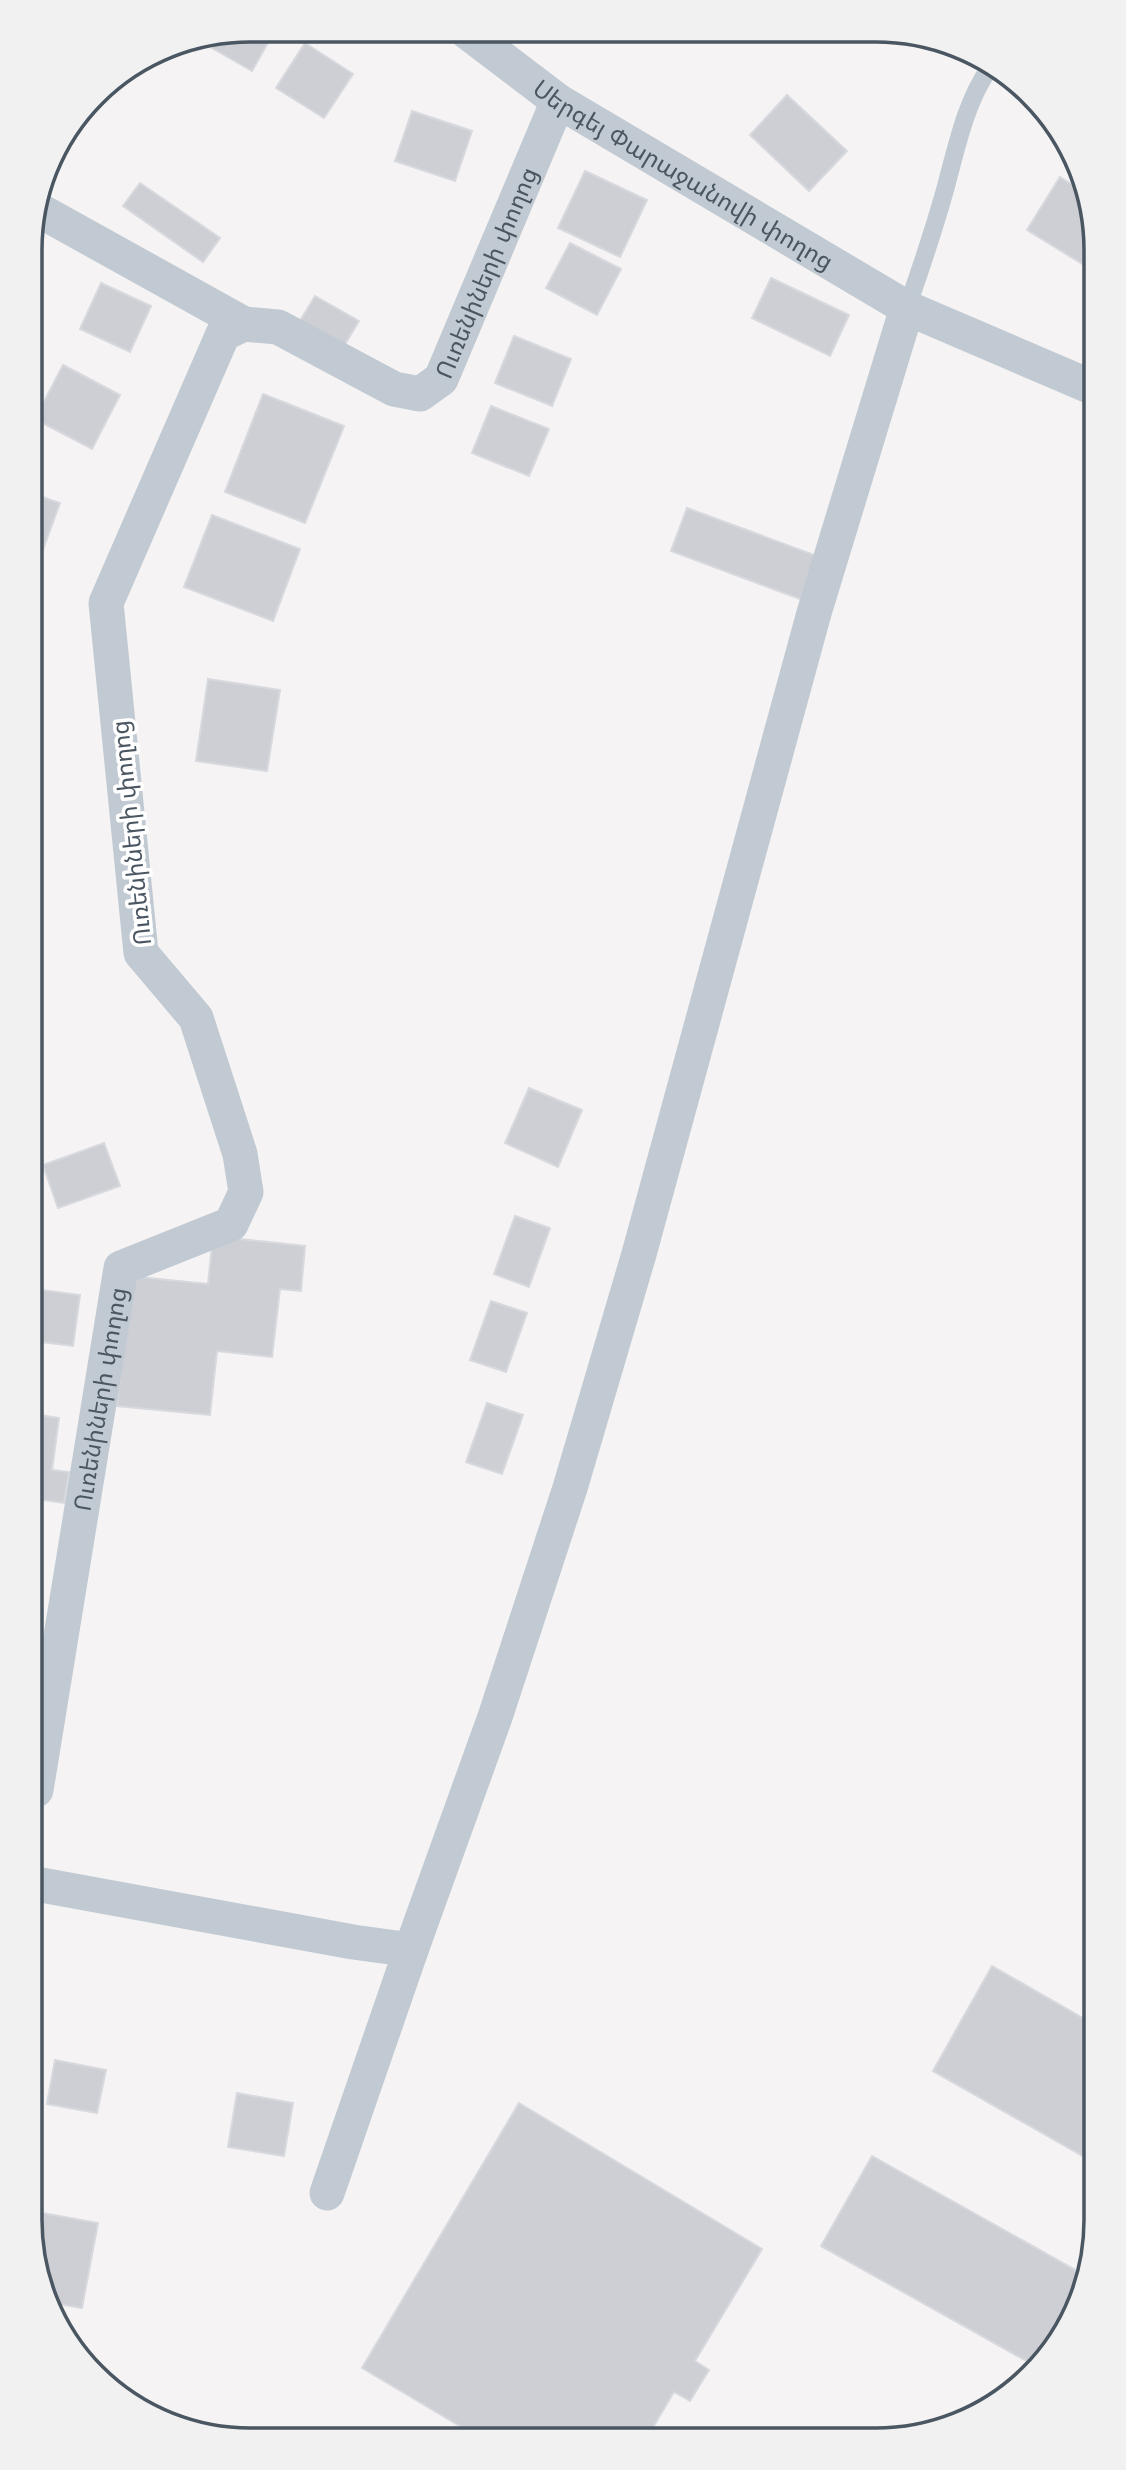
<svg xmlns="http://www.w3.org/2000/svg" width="1126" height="2470" font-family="Inter,'Noto Sans Armenian',sans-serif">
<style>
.building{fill:#cdcfd5;stroke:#d7d9de;stroke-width:2}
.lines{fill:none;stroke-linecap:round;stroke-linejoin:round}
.lane{stroke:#c1cad2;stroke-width:18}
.street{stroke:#c1cad2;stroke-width:35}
.labels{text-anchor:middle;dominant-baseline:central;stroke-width:7;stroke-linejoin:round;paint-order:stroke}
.street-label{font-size:24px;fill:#4a5661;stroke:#fff}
.rim{fill:none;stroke:#4a5661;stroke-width:3.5}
</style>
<rect width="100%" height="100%" fill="#f5f3f3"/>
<g class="building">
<path d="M250,30h25l-23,41 -54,-31z"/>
<path d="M305,43l48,31 -29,44 -48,-30z"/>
<path d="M787,95l60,56 -38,40 -59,-56z"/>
<path d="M412,111l60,20 -17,50 -60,-20z"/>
<path d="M585,171l62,29 -27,57 -62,-29z"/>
<path d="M1060,177l29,18v63l-5,7 -57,-35z"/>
<path d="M140,183l80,55 -17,24 -80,-56z"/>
<path d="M570,243l51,26 -24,46 -51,-27z"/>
<path d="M771,278l78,37 -19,41 -78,-38z"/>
<path d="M101,283l50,23 -21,46 -50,-23z"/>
<path d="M315,296l44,25 -15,25 -44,-25z"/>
<path d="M514,336l57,23 -19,47 -57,-23z"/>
<path d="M63,365l57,30 -28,54 -57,-30z"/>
<path d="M263,394l81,32 -39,97 -80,-31z"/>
<path d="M491,406l58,23 -20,47 -57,-23z"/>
<path d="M31,493l29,10 -19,52 -10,-4z"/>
<path d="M687,508l130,48 -17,43 -129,-48z"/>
<path d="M212,515l88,34 -27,72 -89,-34z"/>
<path d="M208,679l72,11 -13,81 -71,-10z"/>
<path d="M529,1088l53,22 -24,57 -53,-24z"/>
<path d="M104,1143l16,43 -62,22 -15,-43z"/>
<path d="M515,1216l35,12 -21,59 -35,-13z"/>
<path d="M213,1236l92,10 -4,45 -21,-2 -8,68 -55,-6 -7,64 -93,-9 13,-130 78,8z"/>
<path d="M34,1289l46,6 -7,51 -39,-5z"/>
<path d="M491,1301l36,12 -21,59 -36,-12z"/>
<path d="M487,1403l36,12 -21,59 -36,-12z"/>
<path d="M34,1414l25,4 -7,52 17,2 -5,31 -29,-4z"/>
<path d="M35,1584l6,1 -6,35z"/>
<path d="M992,1966l103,59v138l-162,-92z"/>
<path d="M55,2060l51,10 -9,43 -50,-9z"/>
<path d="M237,2093l56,10 -9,53 -56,-9z"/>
<path d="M519,2103l243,146 -67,112 14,9 -19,31 -16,-9 -25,42 -174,1 -113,-67z"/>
<path d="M872,2156l214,120 -6,28 -41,64 -218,-122z"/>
<path d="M37,2212l61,11 -16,85 -34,-6 -11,-25z"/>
<path d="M145,2405l38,11 -2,7z"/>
</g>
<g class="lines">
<path class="lane" d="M907,308c14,-40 27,-79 38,-118 11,-40 20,-87 44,-121"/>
<g class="street">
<path id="s1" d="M466,31l92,70 349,207 182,78"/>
<path d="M37,209l207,115"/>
<path id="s2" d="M36,1790l85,-522 110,-44 15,-32 -6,-38 -44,-136 -55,-65 -35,-350 117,-269 21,-10 34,3 116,62 26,5 21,-15 117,-278"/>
<path d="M36,1884l317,58 58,8 84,-233 75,-229 69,-234 175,-641 93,-305"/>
<path d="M327,2193l84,-243"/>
</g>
</g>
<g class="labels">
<g class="street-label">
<text stroke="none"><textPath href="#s1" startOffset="261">Սերգեյ Փարաջանովի փողոց</textPath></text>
<text stroke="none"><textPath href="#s2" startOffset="1951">Ուռենիների փողոց</textPath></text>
<text transform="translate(131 833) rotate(-96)">Ուռենիների փողոց</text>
<text stroke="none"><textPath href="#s2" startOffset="396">Ուռենիների փողոց</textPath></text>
</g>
</g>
<path d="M0 0H1126V2470H0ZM250 42H876A208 208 0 0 1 1084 250V2220A208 208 0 0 1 876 2428H250A208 208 0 0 1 42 2220V250A208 208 0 0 1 250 42Z" fill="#f1f1f2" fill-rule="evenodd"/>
<path class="rim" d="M250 42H876A208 208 0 0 1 1084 250V2220A208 208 0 0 1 876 2428H250A208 208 0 0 1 42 2220V250A208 208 0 0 1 250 42Z"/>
</svg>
